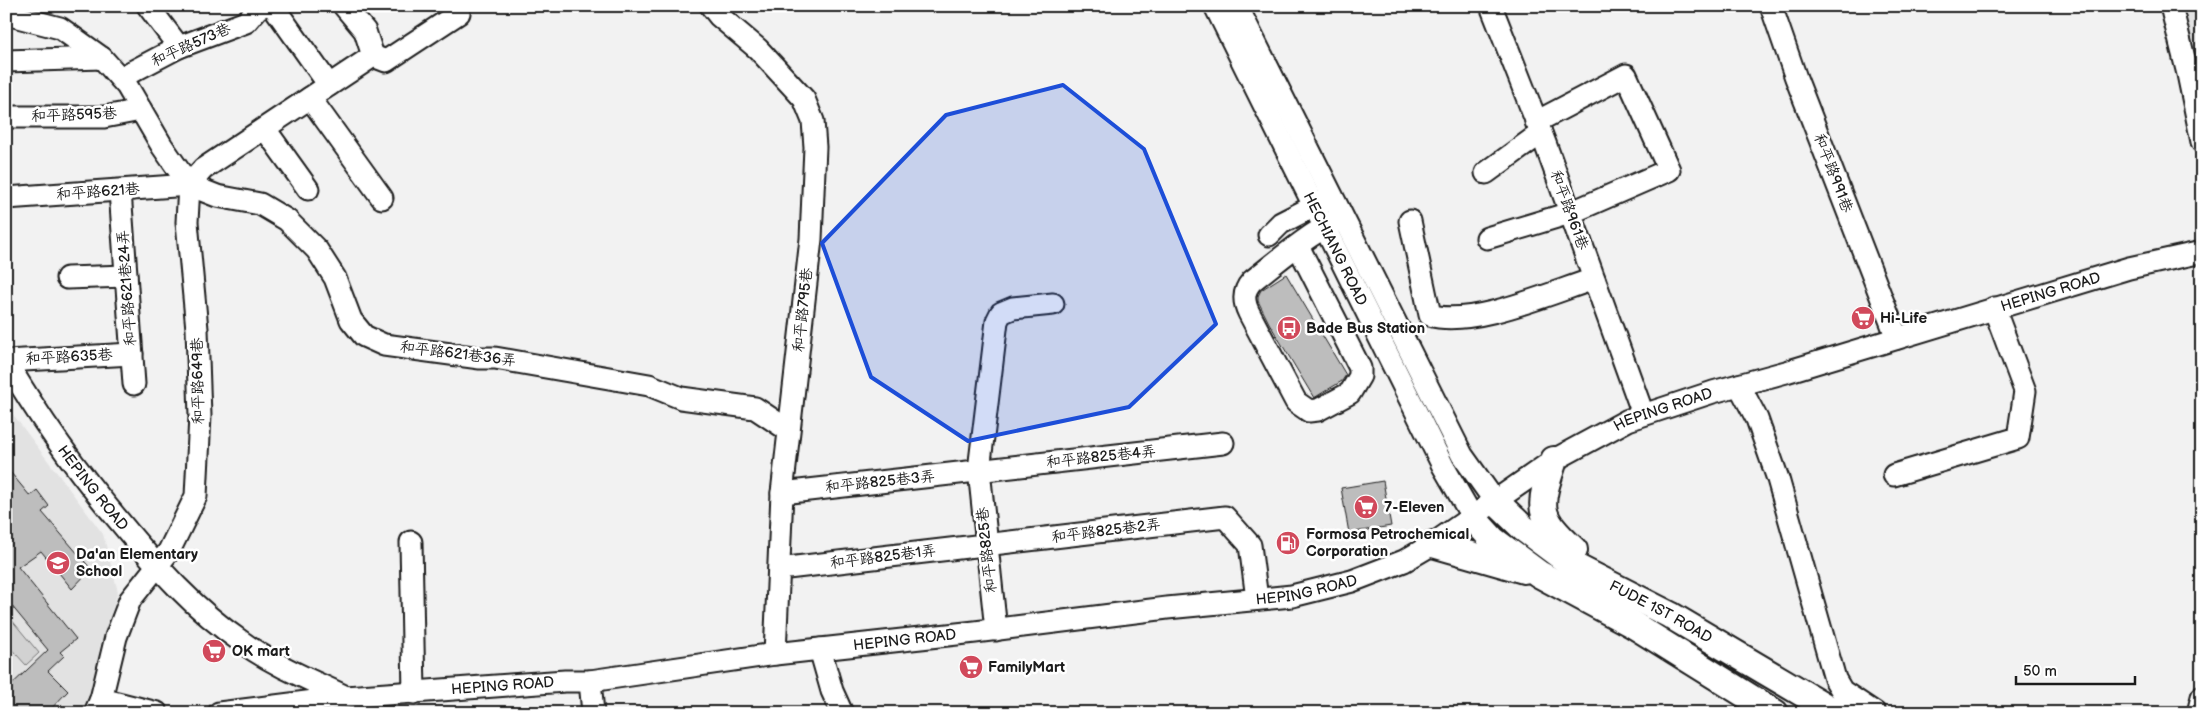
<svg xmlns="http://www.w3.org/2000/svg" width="2208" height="719" font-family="'Balsamiq Sans','LXGW WenKai TC',sans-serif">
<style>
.built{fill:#e2e2e2}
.green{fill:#d2d2d2;stroke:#777}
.building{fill:#bdbdbd;stroke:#1c1c1c}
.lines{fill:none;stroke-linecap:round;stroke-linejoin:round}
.minor-casing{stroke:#1c1c1c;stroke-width:25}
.major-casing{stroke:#1c1c1c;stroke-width:30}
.minor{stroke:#fff;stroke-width:21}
.major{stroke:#fff;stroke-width:26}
.marked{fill:#1d4ed8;fill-opacity:0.2;stroke:#1d4ed8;stroke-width:4;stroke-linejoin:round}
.labels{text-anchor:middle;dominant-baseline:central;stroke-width:5;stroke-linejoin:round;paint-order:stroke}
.street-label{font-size:15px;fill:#1c1c1c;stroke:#fff}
.poi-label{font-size:15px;font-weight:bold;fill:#1c1c1c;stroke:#fff;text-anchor:start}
</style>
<rect width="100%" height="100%" fill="#f2f2f2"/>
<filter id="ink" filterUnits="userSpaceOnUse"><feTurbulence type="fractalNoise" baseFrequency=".02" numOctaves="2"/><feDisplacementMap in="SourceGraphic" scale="10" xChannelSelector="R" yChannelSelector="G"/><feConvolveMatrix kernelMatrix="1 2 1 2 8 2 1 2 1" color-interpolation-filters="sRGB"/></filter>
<g filter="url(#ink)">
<g class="built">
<path d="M2175,6h27v156z"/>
<path d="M6,405l97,129 15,58 -18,55 -6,49 -7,17h-81z"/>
</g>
<path class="green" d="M6,613l33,40 -13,12 -20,-22z"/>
<g class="building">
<path d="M1286,274l60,101 -4,6 -28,17 -45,-75 -11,-22v-5l3,-6z"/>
<path d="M6,467l24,29 7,-6 12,16 -7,6 49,57 -19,20 -31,-38 -23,16 58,72 -16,13 4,4 -16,15 20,20 -21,22h-41v-23l42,-40 -42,-51z"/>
<path d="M1383,481l8,45 -42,7 -8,-45z"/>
</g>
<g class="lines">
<g class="minor-casing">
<g id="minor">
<path d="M148,6l31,41"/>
<path d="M273,6l56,79"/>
<path d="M344,6l21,25 8,25"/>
<path d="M711,6l8,10 39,33 46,50 9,22 2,26 -4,92 -29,254 -7,161"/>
<path id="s1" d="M1215,6l228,460 30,52"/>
<path d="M1237,6l225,449 32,45"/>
<path d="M1491,6l54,137 98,271"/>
<path d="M1771,6l25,72 101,260"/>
<path d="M2171,6l17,68 14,68"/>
<path d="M6,14l54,14 42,30 25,28 35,60 27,39"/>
<path d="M6,61l96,-3"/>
<path d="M120,78l59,-31 67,-25 12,-14 5,-2"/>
<path d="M310,98l72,100"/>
<path d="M6,117h98l37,-7"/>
<path d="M265,129l43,60"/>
<path d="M1486,173l55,-40"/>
<path d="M189,185l14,-16 170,-113 13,5 73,-48"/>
<path d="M120,191l14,193"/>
<path d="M6,198l183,-13 28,11 43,8 27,16 30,30 18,28 16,42 13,16 20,9 96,13h15l154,27 32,13 74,10 33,22"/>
<path d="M1410,221l20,94c41,13 123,-23 164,-36"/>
<path d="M1269,235l12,-12 45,-23"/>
<path d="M1487,238l83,-25 99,-43 -43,-95 -90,47"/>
<path d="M1298,246l62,122v8l-10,17 -32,17 -9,1 -13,-9 -47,-89c-6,-12 -6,-22 3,-32 27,-21 54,-45 84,-60"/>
<path d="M67,278l59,-2"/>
<path id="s2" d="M6,361c35,60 70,109 114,161 37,45 74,87 122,120 31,23 69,38 104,55"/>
<path d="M6,361l126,-7"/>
<path d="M1739,385l18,34 21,60 57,200 7,12 33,22"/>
<path d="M1894,475l124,-37 7,-47 -31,-83"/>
<path d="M782,493l441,-50"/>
<path d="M411,542l3,151"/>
<path d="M779,569l446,-52 25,28 7,54"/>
<path d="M996,630l-17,-160 18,-149 4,-8 12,-5 40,-4"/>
<path d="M820,649l12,42 10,22"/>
<path d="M590,681l3,32"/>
<path d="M101,699l56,14"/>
<path d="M95,713l6,-14 15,-62 14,-37 39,-49 27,-55 4,-80 -3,-87 -10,-107 2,-37"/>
<path id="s3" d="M219,713l127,-16 219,-16h25l185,-27 200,-22 192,-24 125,-12 60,-15 52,-20 29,-17 121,-84 74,-40 85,-28 73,-20 343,-104 73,-16"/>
<path d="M2198,713l4,-16"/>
</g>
</g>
<g class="major-casing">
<g id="major">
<path d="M1554,460c-16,48 -18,55 20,90"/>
<path id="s4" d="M1494,500l29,28 51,38 96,49 166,98"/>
<path d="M1473,518l20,22 46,34 93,50 143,89"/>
<path d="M1433,544l91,26"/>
</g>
</g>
<use href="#minor" class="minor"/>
<use href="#major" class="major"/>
</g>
</g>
<path class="marked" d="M1063,85l81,64 72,175 -87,83 -161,34 -97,-64 -49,-134 124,-128z"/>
<defs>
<g id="supermarket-disc" transform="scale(1.25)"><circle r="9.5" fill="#d1495b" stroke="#fff"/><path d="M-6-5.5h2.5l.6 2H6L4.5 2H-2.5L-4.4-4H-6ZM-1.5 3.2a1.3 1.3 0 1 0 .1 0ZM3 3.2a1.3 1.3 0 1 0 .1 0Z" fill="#fff"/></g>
<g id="bus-disc" transform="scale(1.25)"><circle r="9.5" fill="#d1495b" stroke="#fff"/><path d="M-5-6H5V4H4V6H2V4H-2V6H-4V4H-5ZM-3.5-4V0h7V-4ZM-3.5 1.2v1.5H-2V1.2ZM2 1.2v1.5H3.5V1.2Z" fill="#fff"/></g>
<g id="fuel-disc" transform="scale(1.25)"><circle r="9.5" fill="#d1495b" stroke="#fff"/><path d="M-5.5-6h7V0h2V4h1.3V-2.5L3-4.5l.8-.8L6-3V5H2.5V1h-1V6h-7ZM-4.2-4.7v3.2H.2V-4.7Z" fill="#fff"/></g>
<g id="school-disc" transform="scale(1.25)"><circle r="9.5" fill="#d1495b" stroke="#fff"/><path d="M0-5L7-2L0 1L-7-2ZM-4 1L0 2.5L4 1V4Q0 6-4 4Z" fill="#fff"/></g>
</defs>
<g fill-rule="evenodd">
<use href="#supermarket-disc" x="1863" y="318"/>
<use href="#bus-disc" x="1289" y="328"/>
<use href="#supermarket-disc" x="1366" y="507"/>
<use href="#fuel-disc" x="1288" y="543"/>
<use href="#school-disc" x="58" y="563"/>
<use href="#supermarket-disc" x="214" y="651"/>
<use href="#supermarket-disc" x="971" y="667"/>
</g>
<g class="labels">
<g class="street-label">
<text transform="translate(191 45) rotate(-24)">和平路573巷</text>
<text transform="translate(74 115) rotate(-2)">和平路595巷</text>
<text transform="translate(1833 173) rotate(69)">和平路991巷</text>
<text transform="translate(98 192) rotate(-4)">和平路621巷</text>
<text transform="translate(1569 210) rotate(70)">和平路961巷</text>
<text stroke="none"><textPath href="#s1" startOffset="271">HECHIANG ROAD</textPath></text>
<text transform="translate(127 288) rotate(-94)">和平路621巷24弄</text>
<text stroke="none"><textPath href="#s3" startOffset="1904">HEPING ROAD</textPath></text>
<text transform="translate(803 310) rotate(-84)">和平路795巷</text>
<text transform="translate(458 354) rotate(7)">和平路621巷36弄</text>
<text transform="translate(69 357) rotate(-3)">和平路635巷</text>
<text transform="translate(198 381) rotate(-91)">和平路649巷</text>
<text stroke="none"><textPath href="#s3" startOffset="1499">HEPING ROAD</textPath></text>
<text transform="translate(1101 457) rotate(-6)">和平路825巷4弄</text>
<text transform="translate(880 482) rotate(-6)">和平路825巷3弄</text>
<text stroke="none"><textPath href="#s2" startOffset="154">HEPING ROAD</textPath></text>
<text transform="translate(1106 531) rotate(-7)">和平路825巷2弄</text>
<text transform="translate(987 550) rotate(-96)">和平路825巷</text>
<text transform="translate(883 557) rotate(-7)">和平路825巷1弄</text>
<text stroke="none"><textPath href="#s3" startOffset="1095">HEPING ROAD</textPath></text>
<text stroke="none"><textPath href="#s4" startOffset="202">FUDE 1ST ROAD</textPath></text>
<text stroke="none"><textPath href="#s3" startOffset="690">HEPING ROAD</textPath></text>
<text stroke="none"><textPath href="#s3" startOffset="285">HEPING ROAD</textPath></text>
</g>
<g class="poi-label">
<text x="1880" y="318">Hi-Life</text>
<text x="1306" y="328">Bade Bus Station</text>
<text x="1384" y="507">7-Eleven</text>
<text x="1306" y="534">Formosa Petrochemical<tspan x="1306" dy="17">Corporation</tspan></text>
<text x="76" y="554">Da'an Elementary<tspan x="76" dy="17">School</tspan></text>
<text x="232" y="651">OK mart</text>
<text x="988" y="667">FamilyMart</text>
</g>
</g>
<rect width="2208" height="719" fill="none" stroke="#fff" stroke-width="25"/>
<rect x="12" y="12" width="2183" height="694" fill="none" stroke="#1c1c1c" stroke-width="2" filter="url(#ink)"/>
<path d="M2016 676v8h119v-8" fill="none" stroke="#1c1c1c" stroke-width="2.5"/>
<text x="2023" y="676" font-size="15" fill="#1c1c1c" stroke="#ffffff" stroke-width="4" paint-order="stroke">50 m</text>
</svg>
